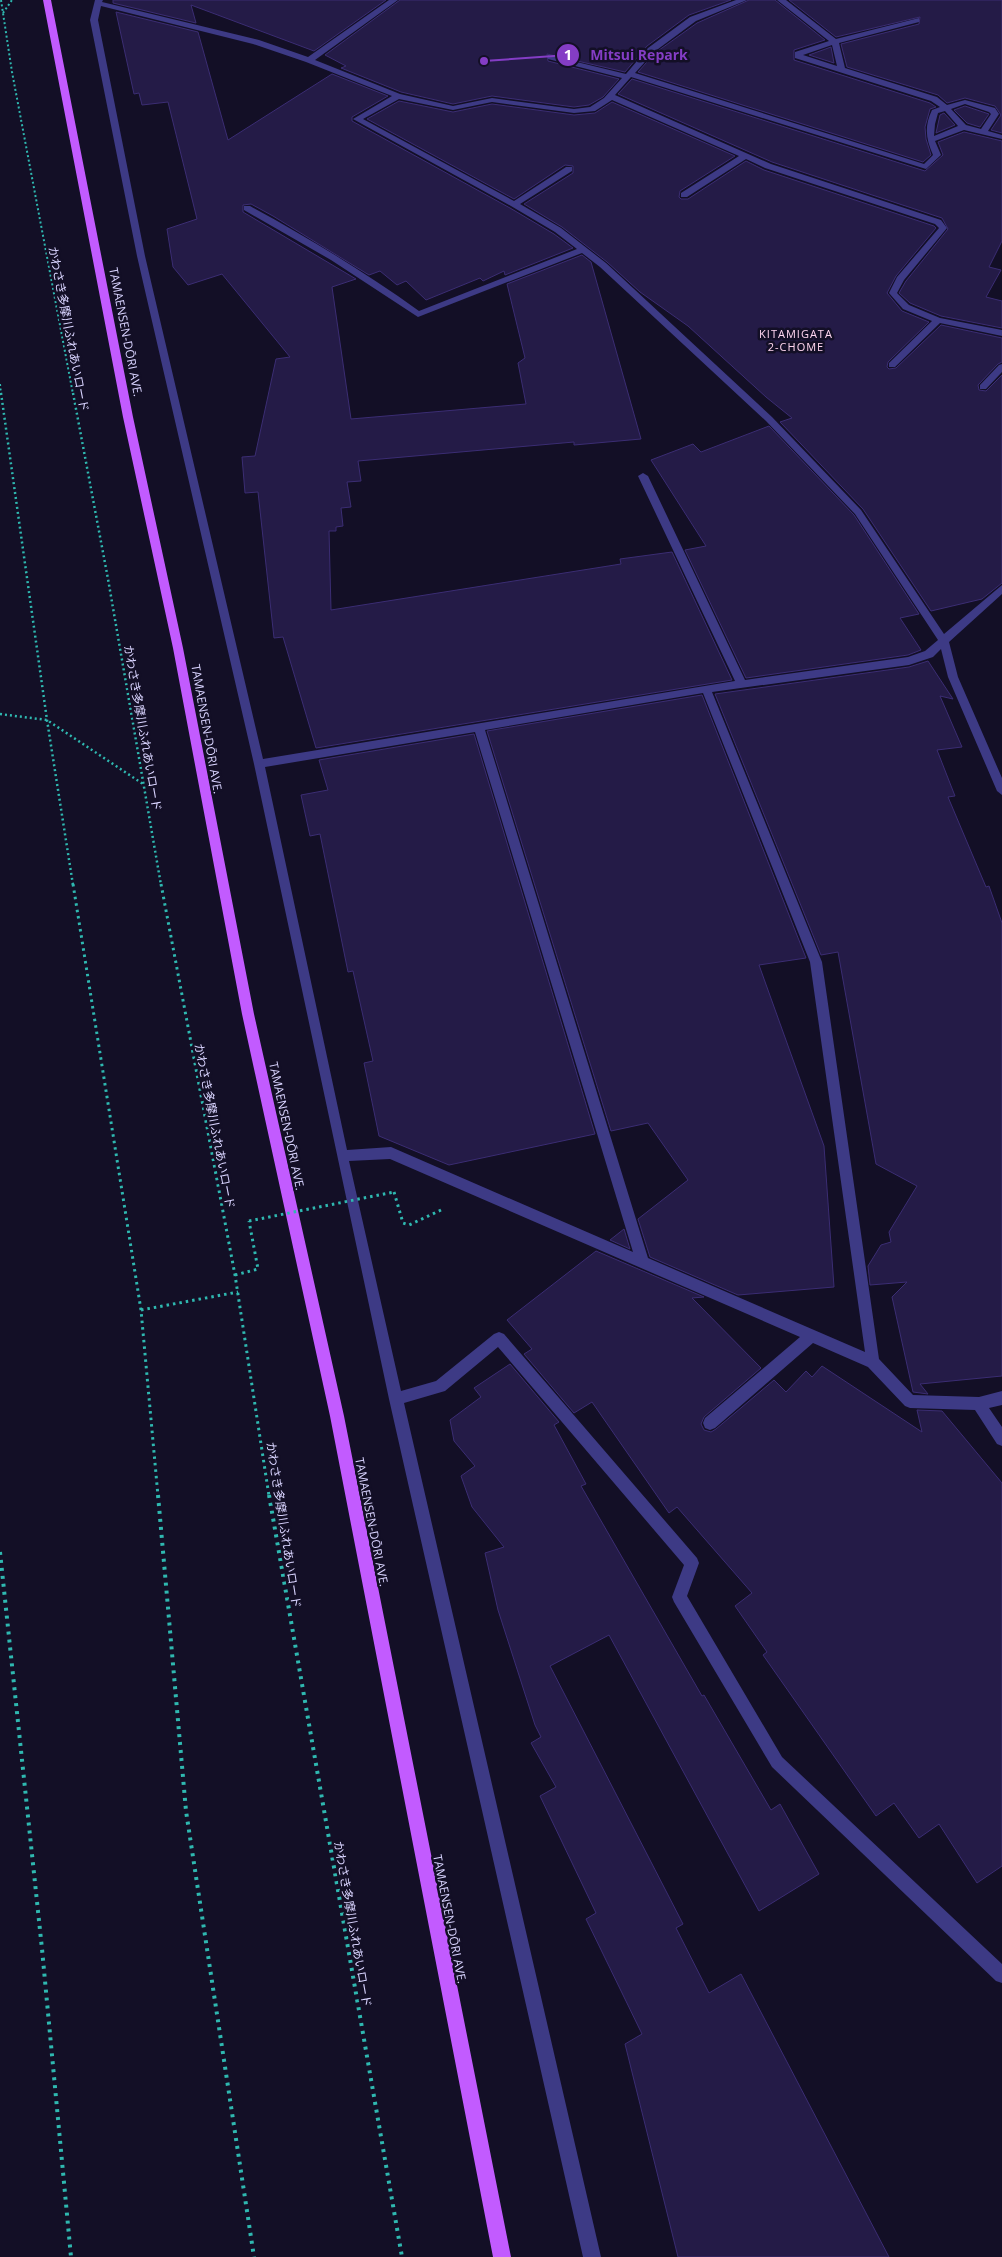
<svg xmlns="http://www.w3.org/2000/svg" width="1002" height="2257" font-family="'Open Sans','Noto Sans JP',sans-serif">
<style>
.building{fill:#241b47;stroke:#3b2d73}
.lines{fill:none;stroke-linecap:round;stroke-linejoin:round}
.path-far3{stroke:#2fb8b0;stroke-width:2;stroke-dasharray:2 2.5;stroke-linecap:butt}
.path-far2{stroke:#2fb8b0;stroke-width:2.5;stroke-dasharray:2 3;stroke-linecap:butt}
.path-far1{stroke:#2fb8b0;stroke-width:3;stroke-dasharray:2.5 4;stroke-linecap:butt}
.path{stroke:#2fb8b0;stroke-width:4;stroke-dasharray:3 5;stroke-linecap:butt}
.minor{fill:#3d3a85;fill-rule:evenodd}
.major{fill:#c25bff;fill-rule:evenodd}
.path-bridge{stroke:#2fb8b0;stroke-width:3;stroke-dasharray:2.5 4;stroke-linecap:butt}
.labels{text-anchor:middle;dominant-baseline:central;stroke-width:5;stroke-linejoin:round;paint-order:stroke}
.far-neighbourhood-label{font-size:11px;letter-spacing:1px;fill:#ffd6f0;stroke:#130f26}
.street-label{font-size:12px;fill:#d9d4ff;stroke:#130f26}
.leader{fill:none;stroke:#843dc5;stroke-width:2}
.callout-dot{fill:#843dc5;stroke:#130f26;stroke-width:2}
.mark-label{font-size:15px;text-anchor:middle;font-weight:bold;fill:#fff}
.callout-label{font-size:14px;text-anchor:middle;font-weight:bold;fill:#843dc5;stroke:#130f26;stroke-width:5;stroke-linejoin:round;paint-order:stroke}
</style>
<rect width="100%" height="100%" fill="#130f26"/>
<g class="building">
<path d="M113,0h273l-72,51 -123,-46 5,18 -83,-20z"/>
<path d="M400,0h331l-42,15 -42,31 -22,26 -78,-18 1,7 71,18 -16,18 -14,8 -15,2 -82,-11 -39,8 -52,-12 -60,-24 5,-2 -21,-11z"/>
<path d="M749,0h26l50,40 -31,10v10l136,43 6,4 -6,2 -5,18 1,12 5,16 -8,7 -285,-90 17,-19 42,-30z"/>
<path d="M789,0h213v133l-11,-3 10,-15 -6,-9 -30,-8 -18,5 -9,-8 -91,-28 -6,-23 78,-20 1,-7 -84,20z"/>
<path d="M116,12l82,20 30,108 104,-66 56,22 -36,21v4l158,87 44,26 19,14 -68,27 -1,-4 -21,10 -3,-3 -54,22 -20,-19 -9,4 -17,-14 -11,4 -96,-59 -22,-12 -8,1v7l113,67 -24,8 19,132 175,-15 -8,-41 7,-5 -18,-74 75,-29 9,7 50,177 -67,6v-3l-216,19 3,20 -14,1 4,25 -10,1 2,18 -7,1v4h-7l2,79 290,-46 -1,-5 52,-7 60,128 -416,68 -33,-111 -9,1 -16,-146 -13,1 -3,-36 13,-1 21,-97 14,-2 -68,-83 -34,11 -15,-18 -6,-38 30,-10 -29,-117 -26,3 -3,-12 -5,1z"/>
<path d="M831,47l3,16 -25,-8z"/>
<path d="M632,79l293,92 18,-16 -5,-13 26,-10 38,9v100l-13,26 12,3 -15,27 16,4v27l-61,-12 -31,-13 -11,-10 7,-12 42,-52 -6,-11 -170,-56 -154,-68z"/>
<path d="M399,101l54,11 39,-8 82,11 21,-2 17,-11 123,54 -55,35 -1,6 2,2h7l58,-38 18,9 170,56 2,2 -40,48 -9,17 15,18 27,11 -41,40 -1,5 2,2 7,-1 45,-43 61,13v24l-4,2 -20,21 1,5 7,1 16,-16v208l-20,16 -51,12 -68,-102 -83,-87 12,-4 -26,-21 -78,-71 -48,-34 -33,-30 -45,-35 -38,-23 49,-31v-7l-8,-1 -51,34 -147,-80z"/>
<path d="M965,106l24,8 -9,13 -13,-4 -13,-13z"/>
<path d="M944,113l11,12 -19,8 4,-18z"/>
<path d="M769,426l85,89 65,99 -19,4 21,32 -13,5 -162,23 -61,-128 21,-4 -55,-86 42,-16 8,8z"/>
<path d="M928,661l25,38 -13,-3 22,51 -25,3 18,46 -7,1 38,90 3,-1 13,37v453l-82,8 8,10 -15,-2 -21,-95 15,-15 -37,3 -2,-19 13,-21 10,-3 -2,-10 28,-46 -41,-22 -38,-212 -17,3 -106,-261 194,-27z"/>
<path d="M702,695l104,263 -47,7 65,181 10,141 -96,8 -88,-38 -12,-38 50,-39 -40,-57 -37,8 -124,-400z"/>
<path d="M474,734l121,400 -146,31 -70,-29 -15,-73 9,-2 -20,-90 -5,1 -28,-138 -10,2 -9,-41 27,-5 -9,-30z"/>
<path d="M624,1229l6,20 -20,-9z"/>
<path d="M596,1251l108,46 -12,1 69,70 -57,49 -3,7 3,6 7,2 5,-3 58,-49 12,12 20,-21 6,6 10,-11 100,66 -5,-22 25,1 60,72v383l-25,17 -38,-59 -20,14 -25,-35 -18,13 -113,-161 4,-3 -32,-46 17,-13 -75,-86 -8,6 -77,-111 -18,11 -50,-59 8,-5 -25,-29z"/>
<path d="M510,1364l49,58 -5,3 32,59 -5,2 121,210 2,-1 67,115 9,-6 39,70 -60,37 -150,-276 -59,31 133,258 -7,4 33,65 32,-19 148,283h-211l-53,-213 17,-10 -56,-115 10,-6 -56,-117 16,-9 -25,-44 10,-6 -6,-12 -37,-115 -13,-57 19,-6 -32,-40 -11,-31 14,-10 -21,-25 -4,-21 31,-23 -7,-9z"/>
</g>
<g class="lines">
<g class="path-far3">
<path d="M1,0l11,72 61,322"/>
<path d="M3,13l9,-13"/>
<path d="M0,384l1,10"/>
</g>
<g class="path-far2">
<path d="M1,393l46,327 26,165"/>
<path d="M73,393l35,186 53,306"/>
<path d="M0,714l47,6 96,64"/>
</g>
<g class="path-far1">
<path d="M73,884l68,426 17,186"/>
<path d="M161,884l74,391 34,221"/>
<path d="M394,1192l9,31 6,2 32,-15"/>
<path d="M235,1275l23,-6 -9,-48"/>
<path d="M141,1310l97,-18"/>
</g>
<g class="path">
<path d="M158,1495l28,316 68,446"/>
<path d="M269,1495l133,762"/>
<path d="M0,1552l42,397 29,308"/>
</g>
<g class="minor">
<path d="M95,0h8l-1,2 157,38 49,17 81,-57h9l-83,60 85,34 53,12 39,-8 82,11 16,-2 14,-9 18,-20 -74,-19v-4l78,19 22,-26 42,-31 46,-17h11l-51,21 -42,31 -19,21 289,91 9,-9c-7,-16 -9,-28 -1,-45l8,-3 -9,-6 -136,-43v-6l34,-11 -52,-41h9l50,39 83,-21v4l-80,21 6,25 92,29 10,8 18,-5 30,8 4,6 -11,17 14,4v4l-38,-9 -29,11 6,14 -15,14 -295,-92 -16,18 156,69 170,56 6,8 -43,52 -7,13 12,12 31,13 62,12v6l-62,-13 -45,44h-6v-4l43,-42 -29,-12 -14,-16 8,-16 42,-49 -4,-4 -170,-56 -19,-9 -59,38h-6v-4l58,-37 -127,-56 -17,11 -21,2 -82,-11 -39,8 -54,-11 -36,20 151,82 52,-34h6v4l-52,33 41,24 45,35 166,154 89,93 83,124 58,-49v9l-53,48 9,35 44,101v17l-5,-4 -49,-114 -7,-28 -8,8 -24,8 -197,27 110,270 57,397 34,36 66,2 23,-6v14l-13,3 13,19v19l-5,-2 -22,-34 -65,-2 -5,-2 -37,-39 -55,-24 -98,85 -5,2 -5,-2 -2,-5 2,-5 95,-81 -410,-178 -41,2 52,230 35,-10 58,-47 5,-2 5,2 193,224 2,5 -12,33 95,161 220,207v19l-6,-2 -224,-214 -98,-165 -2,-5 12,-32 -186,-218 -53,44 -41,12 197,854h-18l-194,-858 -135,-635 -117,-508 -47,-236zM101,6l152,38 53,18 86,34 -39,23 158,87 44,26 22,17 -158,62c-54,-39 -110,-73 -169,-105h-6v4l87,50 87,57 164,-64 18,14 166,154 89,93 83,126 -13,11 -17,6 -163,23 -97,-204 -5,-3 -5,3 97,205 -472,78 -118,-503 -47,-236zM832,45l5,21 -34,-11zM965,104l24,8 2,2 -10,15 -15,-4 -15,-16zM945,111l13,15 -24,10 1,-12 3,-11zM703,693l107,269 55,390 -217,-94 -163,-528zM475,732l158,520 -242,-105 -44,3 -82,-383z"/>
<path d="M1002,364v8l-16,17h-6v-4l19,-20z"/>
</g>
<path class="major" d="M43,0h8l82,417 50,231 71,366 90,402 167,841h-18l-163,-841 -88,-402 -69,-366 -50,-231z"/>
<path class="path-bridge" d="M249,1221l145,-29"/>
</g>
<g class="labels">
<g class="far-neighbourhood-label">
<text x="796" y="333">KITAMIGATA<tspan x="796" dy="13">2-CHOME</tspan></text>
</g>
<g class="street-label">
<text transform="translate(69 329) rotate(79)">かわさき多摩川ふれあいロード</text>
<text transform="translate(126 332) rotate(79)">TAMAENSEN-DŌRI AVE.</text>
<text transform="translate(143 728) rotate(80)">かわさき多摩川ふれあいロード</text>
<text transform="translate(207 729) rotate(80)">TAMAENSEN-DŌRI AVE.</text>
<text transform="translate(215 1126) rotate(79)">かわさき多摩川ふれあいロード</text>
<text transform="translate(287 1126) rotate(78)">TAMAENSEN-DŌRI AVE.</text>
<text transform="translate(372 1522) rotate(79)">TAMAENSEN-DŌRI AVE.</text>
<text transform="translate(284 1525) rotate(81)">かわさき多摩川ふれあいロード</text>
<text transform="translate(450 1919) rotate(79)">TAMAENSEN-DŌRI AVE.</text>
<text transform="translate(353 1924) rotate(80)">かわさき多摩川ふれあいロード</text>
</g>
</g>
<path class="leader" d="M484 61L568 55"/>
<g class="callout-dot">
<circle cx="484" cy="61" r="5"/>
<circle cx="568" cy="55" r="12"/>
</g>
<g class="mark-label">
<text x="568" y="60">1</text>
</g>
<g class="callout-label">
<text x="639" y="60">Mitsui Repark</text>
</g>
</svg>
